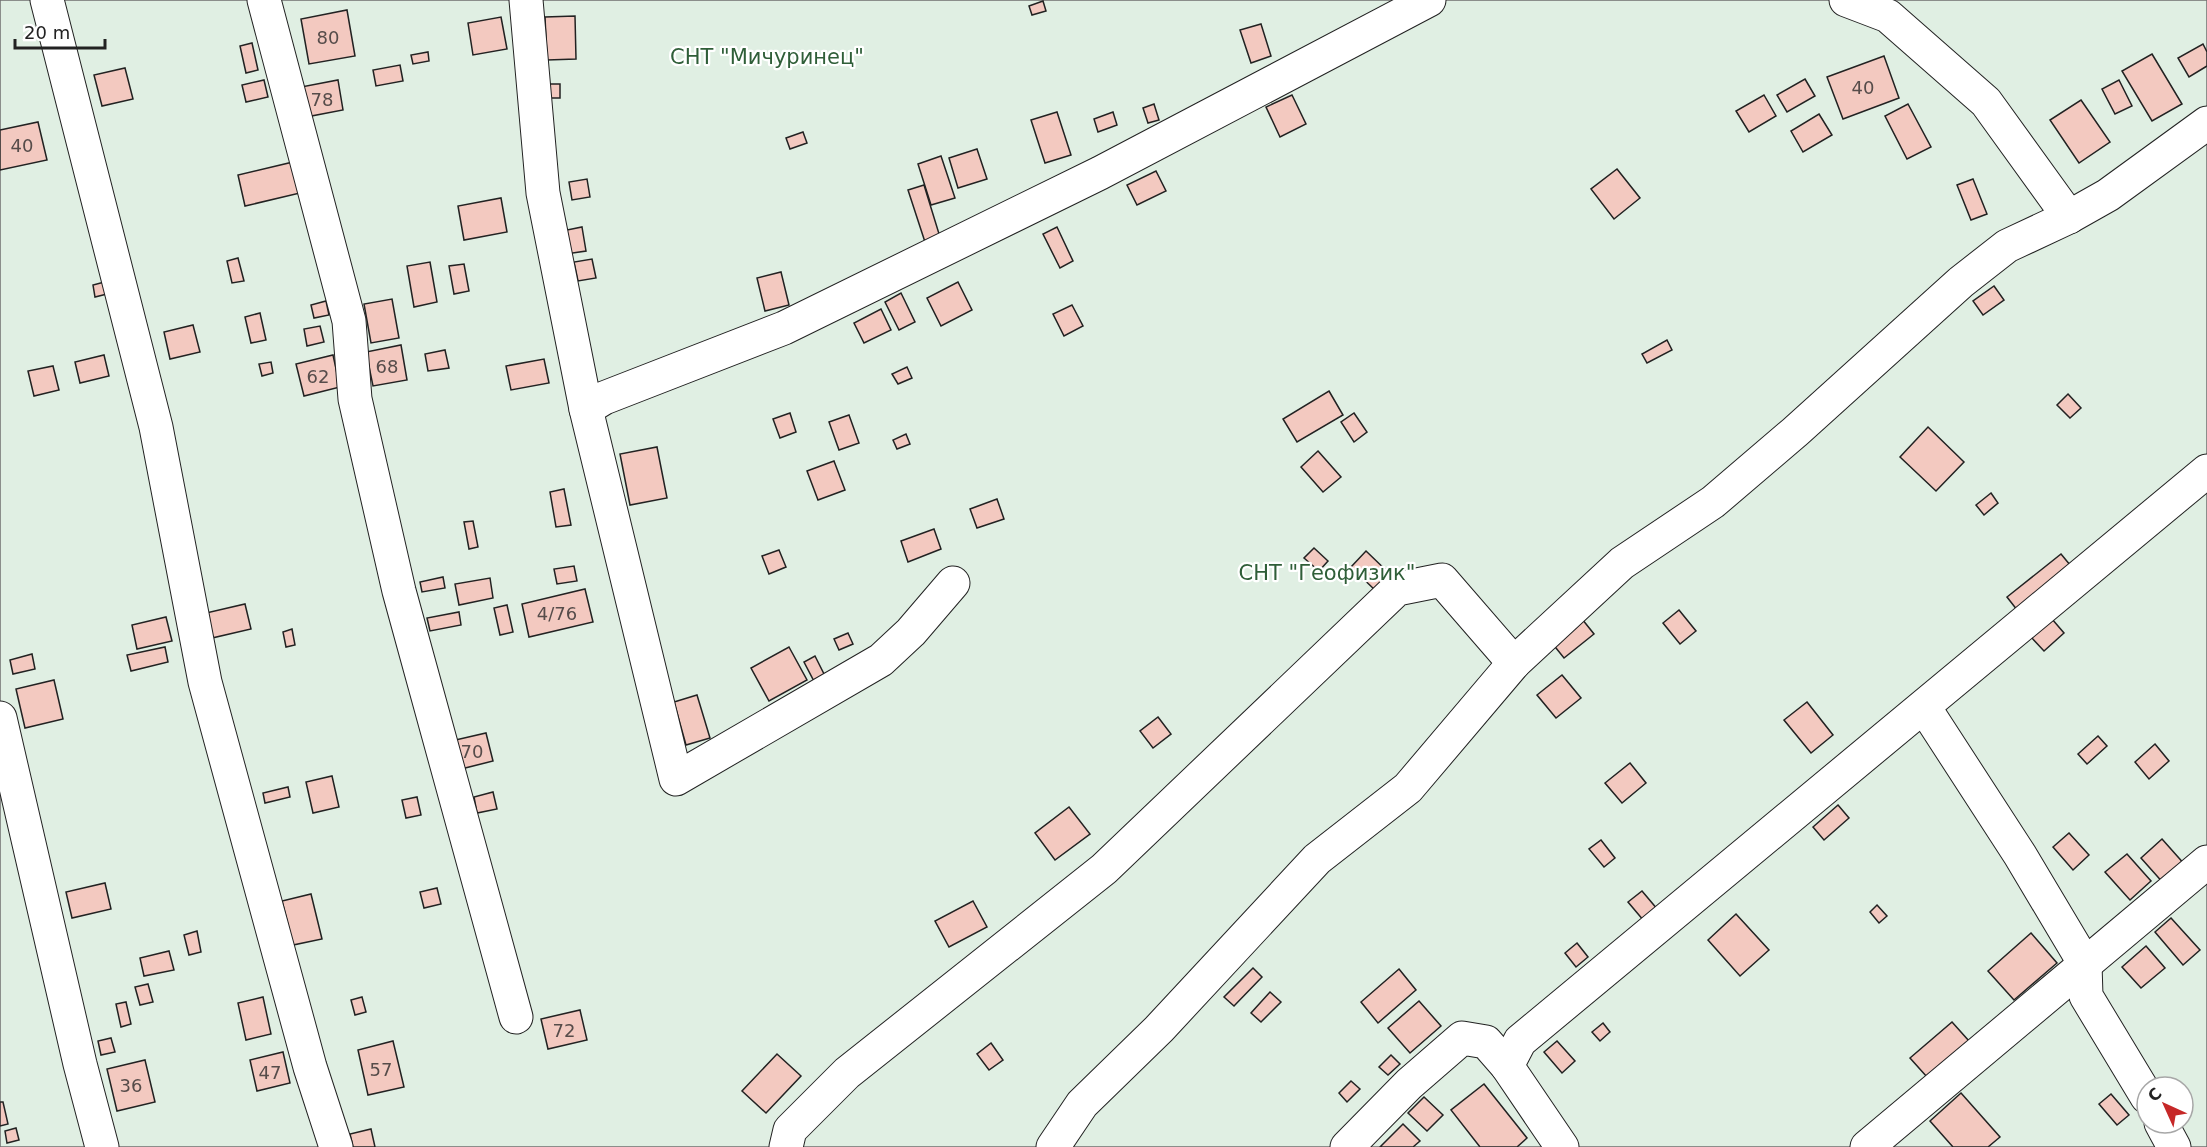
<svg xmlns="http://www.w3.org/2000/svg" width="2207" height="1147" font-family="'DejaVu Sans',sans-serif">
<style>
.green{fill:#e0efe3;stroke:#6f6f6f;stroke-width:1.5;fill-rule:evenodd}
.building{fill:#f3c9c0;stroke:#222;stroke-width:1.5}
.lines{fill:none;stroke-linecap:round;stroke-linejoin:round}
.minor-casing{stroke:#222;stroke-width:35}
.minor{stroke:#fff;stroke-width:33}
.labels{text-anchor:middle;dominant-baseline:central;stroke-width:4.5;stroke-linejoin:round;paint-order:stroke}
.number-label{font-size:18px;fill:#564c4a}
.park-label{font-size:21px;fill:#2f5e38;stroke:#fff}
</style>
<rect width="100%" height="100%" fill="#fff"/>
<path class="green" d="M0,0h2207v1147h-2207zM2147,1087h36v36h-36z"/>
<g class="building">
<path d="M1043,1l3,10 -14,4 -3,-9z"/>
<path d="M347,10l8,46 -46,8 -8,-45z"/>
<path d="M575,16l1,43 -29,1 -2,-43z"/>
<path d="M501,17l6,32 -34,6 -5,-32z"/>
<path d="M1261,24l10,32 -20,7 -11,-33z"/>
<path d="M252,43l6,27 -12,3 -6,-27z"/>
<path d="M2203,44l4,8v14l-18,11 -11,-19z"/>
<path d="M428,52l1,9 -16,3 -2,-9z"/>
<path d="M2152,54l30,50 -30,17 -30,-50z"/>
<path d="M1884,56l15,42 -56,21 -16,-42z"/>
<path d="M400,65l3,16 -27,5 -3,-16z"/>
<path d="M125,68l8,31 -31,7 -8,-31z"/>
<path d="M1805,79l10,17 -28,16 -10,-17z"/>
<path d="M264,80l4,17 -22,5 -4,-17z"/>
<path d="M338,80l5,30 -37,7 -5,-30z"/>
<path d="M2119,80l13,26 -17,8 -13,-25z"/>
<rect x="545" y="84" width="15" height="14"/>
<path d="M1292,95l14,29 -26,13 -14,-30z"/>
<path d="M1764,95l12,21 -27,16 -13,-21z"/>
<path d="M2081,100l29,42 -31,21 -29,-43z"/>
<path d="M1154,104l5,16 -11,3 -5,-15z"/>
<path d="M1908,104l23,43 -24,12 -22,-43z"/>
<path d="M1057,112l14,43 -26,8 -14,-43z"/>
<path d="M1113,112l4,13 -19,7 -4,-13z"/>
<path d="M1819,114l13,21 -29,17 -12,-21z"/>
<path d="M38,122l9,38 -47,10v-40z"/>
<path d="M803,132l4,11 -17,6 -4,-11z"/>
<path d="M977,149l10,30 -29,9 -9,-30z"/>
<path d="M941,156l14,42 -24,7 -13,-41z"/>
<path d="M293,162l7,31 -55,13 -7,-31z"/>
<path d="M1617,169l23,29 -26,21 -23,-30z"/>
<path d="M1156,171l10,20 -29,14 -10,-20z"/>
<path d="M587,179l3,18 -18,3 -3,-18z"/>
<path d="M1973,179l14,35 -16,6 -14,-35z"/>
<path d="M924,185l16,52 -15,5 -17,-52z"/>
<path d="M501,198l6,34 -43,8 -6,-34z"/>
<path d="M582,227l4,24 -20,3 -4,-23z"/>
<path d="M1057,227l16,34 -13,7 -17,-34z"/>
<path d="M238,258l6,23 -12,2 -5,-22z"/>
<path d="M592,259l4,19 -18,3 -4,-19z"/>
<path d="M430,262l7,40 -23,5 -7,-41z"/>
<path d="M464,264l5,27 -15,3 -5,-28z"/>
<path d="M781,272l8,33 -24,6 -8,-33z"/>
<path d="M112,280l3,12 -20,5 -2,-12z"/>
<path d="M958,282l14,28 -31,16 -14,-28z"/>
<path d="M1994,286l10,14 -21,15 -10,-14z"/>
<path d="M901,293l14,29 -16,8 -14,-28z"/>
<path d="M392,299l7,39 -28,5 -7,-39z"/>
<path d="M326,301l3,14 -15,3 -3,-13z"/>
<path d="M1072,305l11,21 -19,10 -11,-22z"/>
<path d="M881,309l10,21 -27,13 -10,-20z"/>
<path d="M260,313l6,27 -15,3 -6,-26z"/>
<path d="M193,325l7,27 -30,7 -6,-27z"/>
<path d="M320,326l4,16 -17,4 -3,-17z"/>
<path d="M1667,340l5,10 -25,13 -5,-9z"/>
<path d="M401,345l6,35 -34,6 -7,-34z"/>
<path d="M445,350l4,18 -21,3 -3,-17z"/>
<path d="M104,355l5,21 -29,7 -5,-21z"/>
<path d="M333,355l7,32 -36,9 -8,-32z"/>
<path d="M544,359l5,24 -38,7 -5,-24z"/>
<path d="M271,362l2,11 -11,3 -3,-12z"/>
<path d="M53,366l6,24 -25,6 -6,-25z"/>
<path d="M907,367l5,11 -14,6 -6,-10z"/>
<path d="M1329,391l14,24 -46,27 -14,-23z"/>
<path d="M2068,394l13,14 -11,10 -13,-13z"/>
<path d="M790,413l6,19 -16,6 -7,-19z"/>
<path d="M1354,413l13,19 -13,10 -13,-20z"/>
<path d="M849,415l10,28 -20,7 -10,-28z"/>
<path d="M1928,427l36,35 -28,29 -36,-34z"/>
<path d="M906,434l4,10 -13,5 -4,-9z"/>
<path d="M657,447l10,51 -37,7 -10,-51z"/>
<path d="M1318,451l23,26 -18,15 -22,-25z"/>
<path d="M834,461l11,29 -27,10 -11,-29z"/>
<path d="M564,489l7,36 -15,2 -6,-35z"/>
<path d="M1991,493l7,10 -14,12 -8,-10z"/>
<path d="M997,499l7,20 -27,9 -7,-19z"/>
<path d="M473,521l5,26 -9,2 -5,-27z"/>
<path d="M934,529l7,20 -33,13 -7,-21z"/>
<path d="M1314,548l14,13 -9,10 -15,-13z"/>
<path d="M779,550l7,17 -17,7 -7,-18z"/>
<path d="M1366,551l26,25 -15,16 -26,-25z"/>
<path d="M2061,554l14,17 -54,44 -14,-18z"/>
<path d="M574,566l3,15 -20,3 -3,-15z"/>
<path d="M443,577l2,11 -23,4 -2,-10z"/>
<path d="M490,578l3,20 -34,7 -4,-21z"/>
<path d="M585,589l8,33 -64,15 -7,-33z"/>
<path d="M245,604l6,25 -39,9 -6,-25z"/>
<path d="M507,605l6,27 -13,3 -6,-27z"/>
<path d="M1679,610l17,21 -16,13 -17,-21z"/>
<path d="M459,612l2,13 -31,6 -3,-13z"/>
<path d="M166,617l6,24 -35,8 -5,-24z"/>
<path d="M1582,619l12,15 -30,24 -12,-15z"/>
<path d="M2052,619l12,14 -20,18 -13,-14z"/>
<path d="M292,629l3,16 -9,2 -3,-15z"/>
<path d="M848,633l5,11 -14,6 -5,-11z"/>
<path d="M165,647l3,15 -37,9 -4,-16z"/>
<path d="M789,647l18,33 -38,21 -18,-33z"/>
<path d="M32,654l3,15 -22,5 -3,-14z"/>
<path d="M815,656l12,24 -11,5 -12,-23z"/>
<path d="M1562,675l19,23 -25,20 -19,-23z"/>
<path d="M54,680l9,39 -38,9 -9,-39z"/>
<path d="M697,695l13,43 -24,7 -12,-43z"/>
<path d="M1807,702l26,33 -22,18 -27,-33z"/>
<path d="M1158,717l13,17 -18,14 -13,-17z"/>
<path d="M486,733l7,28 -36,9 -6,-29z"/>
<path d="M2098,736l9,10 -20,18 -9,-10z"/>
<path d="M2155,744l14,17 -20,18 -14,-17z"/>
<path d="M1630,763l16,20 -24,20 -17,-20z"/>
<path d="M332,776l7,31 -26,6 -7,-31z"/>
<path d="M288,787l2,10 -25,6 -2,-10z"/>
<path d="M493,792l4,17 -20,4 -3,-16z"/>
<path d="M417,797l4,18 -15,3 -4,-18z"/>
<path d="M1838,805l11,13 -25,22 -11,-13z"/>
<path d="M1069,807l21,27 -35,26 -20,-27z"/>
<path d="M2069,833l20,22 -16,15 -20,-23z"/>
<path d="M2162,839l24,27 -21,19 -24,-27z"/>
<path d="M1601,840l14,18 -11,9 -15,-18z"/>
<path d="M2127,854l24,27 -21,19 -25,-28z"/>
<path d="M105,883l6,26 -39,9 -6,-26z"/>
<path d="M437,888l4,16 -17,4 -4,-16z"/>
<path d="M1642,891l16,19 -14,11 -16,-19z"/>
<path d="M311,894l11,45 -29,6 -11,-44z"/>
<path d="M973,901l14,26 -38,20 -14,-26z"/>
<path d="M1877,905l10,11 -8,7 -9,-11z"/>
<path d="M1736,914l33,36 -29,26 -32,-36z"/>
<path d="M2171,918l29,32 -17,15 -28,-33z"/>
<path d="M197,931l4,21 -12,3 -5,-20z"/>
<path d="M2031,933l26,30 -43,37 -26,-29z"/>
<path d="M1577,943l11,14 -12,10 -11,-14z"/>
<path d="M2146,946l19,22 -24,20 -19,-21z"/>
<path d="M169,951l5,19 -30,6 -4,-18z"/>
<path d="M1253,968l9,9 -28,29 -10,-9z"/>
<path d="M1399,969l17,21 -38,33 -17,-21z"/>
<path d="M148,984l5,18 -13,3 -5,-18z"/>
<path d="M1270,992l11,10 -20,20 -10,-9z"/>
<path d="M263,997l8,37 -25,6 -8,-37z"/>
<path d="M362,997l4,15 -11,3 -4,-15z"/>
<path d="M1419,1001l22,25 -31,27 -22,-25z"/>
<path d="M126,1002l5,22 -10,3 -5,-23z"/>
<path d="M580,1010l7,30 -39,9 -7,-30z"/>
<path d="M1952,1022l17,19 -42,36 -17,-19z"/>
<path d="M1603,1023l7,9 -10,9 -8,-9z"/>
<path d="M111,1038l4,14 -14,3 -3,-14z"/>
<path d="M393,1041l11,46 -36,8 -10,-45z"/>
<path d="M1557,1041l18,20 -13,12 -18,-21z"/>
<path d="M991,1043l12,17 -14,10 -12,-16z"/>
<path d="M283,1052l7,31 -33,8 -7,-31z"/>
<path d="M777,1054l24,22 -35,37 -24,-22z"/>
<path d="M1391,1055l9,9 -12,11 -9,-8z"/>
<path d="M145,1060l10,42 -38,9 -10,-42z"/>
<path d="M1351,1081l9,8 -13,13 -8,-9z"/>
<path d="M1484,1084l43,54 -10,9h-37l-29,-37z"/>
<path d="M1961,1093l39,44 -12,10h-35l-23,-26z"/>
<path d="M2111,1094l18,21 -12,10 -18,-21z"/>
<path d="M1424,1097l19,18 -16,16 -19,-18z"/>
<path d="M0,1102h3l5,22 -8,2z"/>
<path d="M1403,1124l17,17 -7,6h-33z"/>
<path d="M16,1128l3,12 -12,3 -2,-12z"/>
<path d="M371,1129l4,18h-22l-3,-13z"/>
</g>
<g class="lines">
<g class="minor-casing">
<g id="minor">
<path d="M47,0l109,427 49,255 105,385 26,80"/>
<path d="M264,0l85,321 6,78 44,192 117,426"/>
<path d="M526,0l17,193 43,216"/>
<path d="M1846,0l42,16 98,86 83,115"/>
<path d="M953,583l-42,49 -30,28 -205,119 -90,-370 18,-11 180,-70 316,-155 329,-173"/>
<path d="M1924,707l96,148 65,109 1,32 61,101"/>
<path d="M0,718l80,346 22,83"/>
<path d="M2161,1123l13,24"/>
<path d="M786,1147l4,-17 57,-57 257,-204 293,-280 45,-9 72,83 108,-100 91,-61 82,-70 166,-150 46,-36 62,-29 39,-22 99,-72"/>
<path d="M1053,1147l29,-43 77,-75 158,-170 91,-71 106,-125"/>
<path d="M1347,1147l62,-63 53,-46 24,4 21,24"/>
<path d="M1562,1147l-55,-81 13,-25 687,-570"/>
<path d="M1867,1147l340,-285"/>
</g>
</g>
<use href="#minor" class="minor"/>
</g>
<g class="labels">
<g class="number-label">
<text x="328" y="37">80</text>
<text x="1863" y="87">40</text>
<text x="322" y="99">78</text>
<text x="22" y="145">40</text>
<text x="387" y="366">68</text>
<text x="318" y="376">62</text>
<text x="557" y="613">4/76</text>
<text x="472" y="751">70</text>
<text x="564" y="1030">72</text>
<text x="381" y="1069">57</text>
<text x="270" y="1072">47</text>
<text x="131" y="1085">36</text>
</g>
<g class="park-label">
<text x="767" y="57">СНТ "Мичуринец"</text>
<text x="1327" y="573">СНТ "Геофизик"</text>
</g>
</g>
<g transform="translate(2165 1105) rotate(315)"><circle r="28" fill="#ffffff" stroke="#a7a7a7" stroke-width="1.5"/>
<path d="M0-4.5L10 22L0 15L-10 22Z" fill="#c62828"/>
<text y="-9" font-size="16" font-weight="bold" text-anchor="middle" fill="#222222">С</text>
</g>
<path d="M15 39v9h90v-9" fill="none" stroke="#222222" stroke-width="3"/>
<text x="24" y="39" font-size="18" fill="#222222" stroke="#ffffff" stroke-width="4.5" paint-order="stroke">20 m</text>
</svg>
